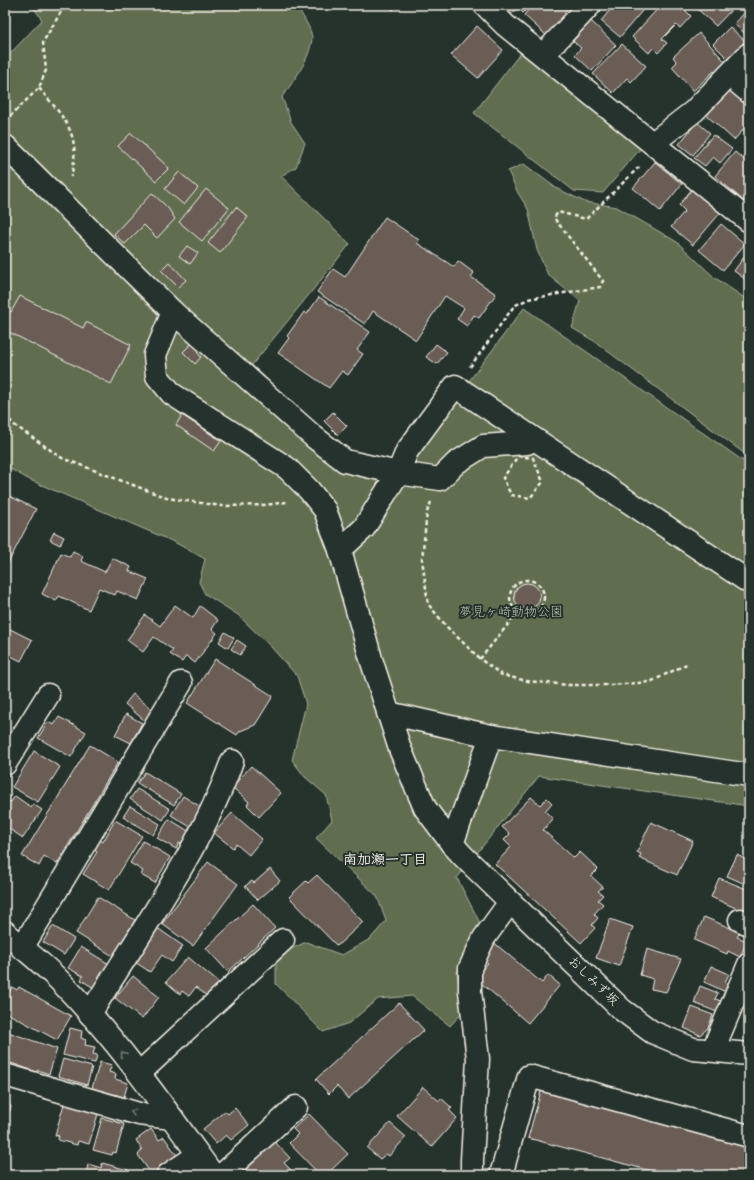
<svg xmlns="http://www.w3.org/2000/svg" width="754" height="1180" font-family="'Indie Flower','Klee One',sans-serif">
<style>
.green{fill:#606e50;stroke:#aab09c}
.building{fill:#695d57;stroke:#f4f1e8}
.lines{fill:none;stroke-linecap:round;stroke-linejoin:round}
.minor-casing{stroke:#f4f1e8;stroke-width:25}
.path{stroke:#f4f1e8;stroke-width:2.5;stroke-dasharray:4 3;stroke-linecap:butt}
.minor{stroke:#26332d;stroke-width:22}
.oneway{stroke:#6e766e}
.labels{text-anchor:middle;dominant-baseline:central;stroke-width:4;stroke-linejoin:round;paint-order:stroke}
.park-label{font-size:13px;fill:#b9bdab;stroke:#26332d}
.street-label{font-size:13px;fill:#f4f1e8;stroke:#26332d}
.neighbourhood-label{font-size:14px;font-weight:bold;fill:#f4f1e8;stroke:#26332d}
</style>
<rect width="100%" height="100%" fill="#26332d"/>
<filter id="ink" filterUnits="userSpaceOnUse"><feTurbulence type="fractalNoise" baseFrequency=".025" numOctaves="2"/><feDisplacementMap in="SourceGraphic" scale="8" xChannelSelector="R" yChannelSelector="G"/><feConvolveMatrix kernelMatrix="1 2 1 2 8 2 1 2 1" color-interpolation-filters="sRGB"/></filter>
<g filter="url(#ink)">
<g class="green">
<path d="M32,5h263c6,7 17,25 17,33 -2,22 -18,42 -30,59l9,25 14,21 -9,24 -15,9 69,68 -98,121 89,84 47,15 66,-90 295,199v233l-210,-30 -82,102 25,49 -25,45 5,41 -12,13 -38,-30 -34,3 -29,24 -26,9 -47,-48v-28l30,-14 36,13 28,-16 16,-18 -9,-25 -61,-58 16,-18 -6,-25 -21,-18 -13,-17 14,-56 -9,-28 -26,-29 -33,-32 -33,-21 -6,-12 6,-23 -31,-17 -144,-62 -25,-14v-407l37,-39z"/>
<path d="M522,51l119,97 -38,45 -29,-2 -100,-78z"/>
<path d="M524,164l32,24 29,14 32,5 60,35 37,35 35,24v156l-155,-116 -22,-13 8,-27 -32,-26 -11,-25 -9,-41 -10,-16 -10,-22z"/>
<path d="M524,308l225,157v106l-280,-190z"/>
</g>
<g class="building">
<path d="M5,5h4l-4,14z"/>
<path d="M388,5h10l-5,5z"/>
<path d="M500,5h31l-8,8 -5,-5 -8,7z"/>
<path d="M533,5h38l-7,7 4,3 -20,22 -24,-22z"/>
<path d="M614,5h33l-27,32 -19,-16z"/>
<path d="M661,5h19l11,11 -11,12 -4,-3 -14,14 5,4 -9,10 -5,-5 -4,5 -17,-16z"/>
<path d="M693,5h43l-20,21z"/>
<path d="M749,8v29l-15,-13z"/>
<path d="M591,21l25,24 -24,26 -17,-16 6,-7 -8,-7z"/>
<path d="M477,26l26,24 -25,28 -27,-23z"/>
<path d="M730,27l15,14 -17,18 -15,-15z"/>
<path d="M699,33l31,34 -11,10 -5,-6 -21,20 -21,-24 5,-5 -4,-5z"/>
<path d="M622,44l24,22 -15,16 -4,-4 -14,15 -20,-19z"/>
<path d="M727,88l22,20v15l-15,17 -30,-27z"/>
<path d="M697,122l13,11 -17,22 -14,-11z"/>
<path d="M131,133l38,35 -13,13 -38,-35z"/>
<path d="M713,135l19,14 -12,14 -7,-6 -8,9 -11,-8z"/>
<path d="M735,152l14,12v35l-3,4 -31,-27z"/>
<path d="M655,162l27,22 -22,27 -27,-23z"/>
<path d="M179,172l19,16 -14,17 -19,-16z"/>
<path d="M206,189l23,19 -27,33 -23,-19z"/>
<path d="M692,189l29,23 -28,33 -22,-18 14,-16 -6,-6z"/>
<path d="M152,193l16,15 7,11 -18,19 -13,-13 -19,19 -11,-10z"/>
<path d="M236,207l12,10 -28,36 -12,-10z"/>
<path d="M385,217l34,23 -2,3 37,24 4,-6 16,12 -3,4 25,17 -17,24 -5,-3 -7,11 -10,-7 7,-11 -19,-12 -29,44 -43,-29 -8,13 -48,-32 16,-23 12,8z"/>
<path d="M721,224l24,20 -22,26 -24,-20z"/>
<path d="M187,246l11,7 -8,11 -11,-8z"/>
<path d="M749,250v32l-15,-11z"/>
<path d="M169,262l17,18 -8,7 -17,-17z"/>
<path d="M20,296l63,32 3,-6 45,23 -20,39 -106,-54v-21l6,3z"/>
<path d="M319,297l51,35 -13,18 6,4 -15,21 -6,-4 -13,17 -51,-35 11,-15 -2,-2 17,-24 3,2z"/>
<path d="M193,342l6,8 -2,2 4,5 -6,7 -12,-12z"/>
<path d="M436,344l11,8 -10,12 -11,-7z"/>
<path d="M333,412l14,14 -9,9 -14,-14z"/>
<path d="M182,415l39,26 -7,10 -38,-26z"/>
<path d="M7,495l29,14 -31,60v-70z"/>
<path d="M54,532l10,5 -4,8 -10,-5z"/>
<path d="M73,551l10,5 -2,5 24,11 7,-14 19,9 -2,4 19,8 -10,21 -21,-9 -2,4 -16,-7 -10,22 -30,-14 -3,5 -14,-7 19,-41 9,4z"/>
<circle cx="527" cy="596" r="13"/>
<path d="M175,605l18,13 7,-12 18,14 -6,9 5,4 -22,30 -9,-7 -4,6 -12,-8 3,-4 -19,-13 -11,15 -16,-12 18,-25 15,11z"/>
<path d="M10,629l22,11 -11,21 -16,-8v-15z"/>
<path d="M225,632l9,6 -6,10 -9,-6z"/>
<path d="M237,640l9,6 -6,9 -9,-6z"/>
<path d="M215,659l58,37 -18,29 -15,6 -3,4 -50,-32z"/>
<path d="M133,694l21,17 -9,10 -20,-17z"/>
<path d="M126,714l16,9 -11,20 -16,-8z"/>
<path d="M59,717l27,15 -15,25 -33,-19 10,-16 6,3z"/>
<path d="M90,745l28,17 -61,102 -13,-8 -5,10 -17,-10z"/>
<path d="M34,751l26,16 -22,35 -26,-15z"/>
<path d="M251,766l30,27 -22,24 -12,-12 2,-3 -17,-15z"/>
<path d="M145,772l36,22 -7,11 -37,-22z"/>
<path d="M137,789l33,20 -7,11 -33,-21z"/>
<path d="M15,796l16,11 2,-3 9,6 -19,28 -18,-12v-27l6,3z"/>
<path d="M183,796l18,11 -3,5 3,2 -9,14 -21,-13z"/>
<path d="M531,797l9,8 7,-7 5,5 -7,8 8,8 -10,11 31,28 6,-6 18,17 -7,7 12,11 -5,4 5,4 -5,5 5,4 -9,10 4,4 -6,7 3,3 -14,15 -86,-79 16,-17 -7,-7 6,-6 -8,-7z"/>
<path d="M130,806l30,18 -7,11 -30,-18z"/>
<path d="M232,813l30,26 -13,16 -13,-11 -3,4 -19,-15z"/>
<path d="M169,819l21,13 -8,13 -3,-2 -3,6 -19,-11z"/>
<path d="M115,820l27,16 -33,54 -26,-16 14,-22 -3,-2 6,-10 3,2z"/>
<path d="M651,822l42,19 -16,34 -38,-17 2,-4 -4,-2z"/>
<path d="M143,841l27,16 -15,26 -14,-8 2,-4 -13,-8z"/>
<path d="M737,855l12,6v15l-4,8 -18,-8z"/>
<path d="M208,862l30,22 -45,62 -31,-22z"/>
<path d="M270,869l10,12 -22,19 -13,-14 7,-5 2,2z"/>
<path d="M317,875l46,47 -26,24 -48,-49 17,-16 2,2z"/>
<path d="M719,878l30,12v24l-38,-17z"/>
<path d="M98,897l37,23 -22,36 -37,-23z"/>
<path d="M253,904l22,24 -47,44 -22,-24z"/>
<path d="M704,917l36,15 -3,5 10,4 -7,16 -12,-6 -1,3 -33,-14z"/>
<path d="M610,919l23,8 -14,39 -23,-8z"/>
<path d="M53,926l21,13 -10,16 -21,-13z"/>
<path d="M156,927l27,19 -11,16 -10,-7 -12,17 -18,-12z"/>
<path d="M492,941l50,42 6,-8 12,10 -32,38 -53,-45 13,-15 -7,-6z"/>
<path d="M81,947l28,17 -15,24 -13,-8 2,-4 -15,-8z"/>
<path d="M647,949l34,10 -15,33 -15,-3 2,-10 -13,-4z"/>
<path d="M188,957l31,26 -11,14 -12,-10 -7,9 -7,-5 -2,3 -14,-12z"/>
<path d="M711,966l18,8 -4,8 5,2 -4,8 -22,-10z"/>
<path d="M133,976l26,21 -17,22 -27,-21z"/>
<path d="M700,986l18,7 -3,6 6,2 -4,11 -23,-9z"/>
<path d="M12,987l5,3 2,-3 52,29 -14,24 -52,-28v-12z"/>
<path d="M399,1003l25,27 -76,69 -11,-13 -8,8 -13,-15z"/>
<path d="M692,1007l21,8 -5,13 -8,7 -16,-7z"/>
<path d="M70,1028l12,3 -1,7 5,2 -1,5 10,2 -2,7 4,1 -2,8 -32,-8z"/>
<path d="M5,1031l52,18 -8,25 -11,-4 -1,2 -32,-11z"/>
<path d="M63,1059l29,8 -5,18 -29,-9z"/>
<path d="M100,1062l12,3 -3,7 7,2 -1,5 13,4 -4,14 -32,-9z"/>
<path d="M423,1087l16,14 2,-3 11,10 -3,2 8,8 -25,29 -35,-31z"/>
<path d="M541,1091l208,57v27h-83l-138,-37z"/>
<path d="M5,1101l3,1 3,5 -4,12h-2z"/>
<path d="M64,1104l34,10 -9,30 -11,-3 -1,4 -19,-5 1,-4 -4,-1z"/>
<path d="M235,1108l14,17 -18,15 -5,-5 -10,9 -13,-15 22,-18 3,3z"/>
<path d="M309,1114l39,40 -22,21h-6l-31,-32 9,-9 -5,-5z"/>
<path d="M102,1118l22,6 -8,29 -3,-1 -1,3 -19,-5z"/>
<path d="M390,1123l16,14 -17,19 -3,-2 -6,5 -13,-11z"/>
<path d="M151,1129l8,11 5,-3 14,20 -26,18 -14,-20 4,-5 -6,-10z"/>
<path d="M273,1140l17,18 -6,5 12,12h-59z"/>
<path d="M102,1163l26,7 -1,5h-41l2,-11 13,4z"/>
</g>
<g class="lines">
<g class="minor-casing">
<g id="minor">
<path d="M485,5l20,20 244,196"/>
<path d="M543,55l47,-50"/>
<path d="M729,75l20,17"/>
<path d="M653,143l41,-32 55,-57"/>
<path d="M5,146l168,166 141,125 31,24 53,12 42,6 16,-16 27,-17 44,-3 6,-4"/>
<path d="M173,312l-18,43 2,21 15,18 115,74 22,22 16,20 15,40 31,109 29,90 25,59 27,36 12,13 157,152 31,23 41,17 56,5"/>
<path d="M340,550l24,-22 34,-55 9,-22 48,-65 294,196"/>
<path d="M388,713l103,23 -39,108"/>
<path d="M491,736l258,39"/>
<path d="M5,764l43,-69"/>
<path d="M740,920l9,4"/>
<path d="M5,932c17,16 37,31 54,48 58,59 106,128 154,195"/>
<path d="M22,948l159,-265"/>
<path d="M90,1014c50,-82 109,-161 142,-253"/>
<path d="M713,1050l36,-86"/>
<path d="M138,1072l8,-5 137,-127"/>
<path d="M5,1075l134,39 33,4"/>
<path d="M168,1175l30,-20"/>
<path d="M222,1175l74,-68"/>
<path d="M472,1175v-15l6,-101 -8,-68v-23l14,-30 26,-36"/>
<path d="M501,1175l28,-99 220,60"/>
</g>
</g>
<g class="path">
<path d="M39,88c26,31 43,46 32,89"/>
<path d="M5,121l34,-33 7,-18 -3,-28 22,-37"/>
<path d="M470,367l44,-61 14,-7 72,-12 3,-6 -49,-63 4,-6 28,7 55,-54"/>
<path d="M5,414l8,10 49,34 105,40 55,8 42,-1 23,-3"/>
<path d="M518,456l15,2 10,24 -13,16 -19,-3 -8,-17z"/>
<path d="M431,502l-4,10 -5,47 6,45 19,23 33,32 22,16 25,6 41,4h43l39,-3 39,-19"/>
<circle cx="527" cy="597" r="17"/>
<path d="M480,659l38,-47"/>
</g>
<use href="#minor" class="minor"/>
</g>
<defs><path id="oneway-chevron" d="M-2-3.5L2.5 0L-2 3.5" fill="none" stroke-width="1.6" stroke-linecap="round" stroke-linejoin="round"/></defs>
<g class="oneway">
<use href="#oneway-chevron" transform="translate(123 1054) rotate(-129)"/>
<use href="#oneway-chevron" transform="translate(133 1112) rotate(-165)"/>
</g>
</g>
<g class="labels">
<g class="park-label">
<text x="511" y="612">夢見ヶ崎動物公園</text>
</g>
<g class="street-label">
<text transform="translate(593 981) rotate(44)">おしみず坂</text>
</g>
<g class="neighbourhood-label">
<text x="385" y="860">南加瀬一丁目</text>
</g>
</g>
<rect width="754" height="1180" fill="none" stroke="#26332d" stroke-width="20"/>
<rect x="10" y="10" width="734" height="1160" fill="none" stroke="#f4f1e8" stroke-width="1.5" filter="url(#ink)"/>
</svg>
